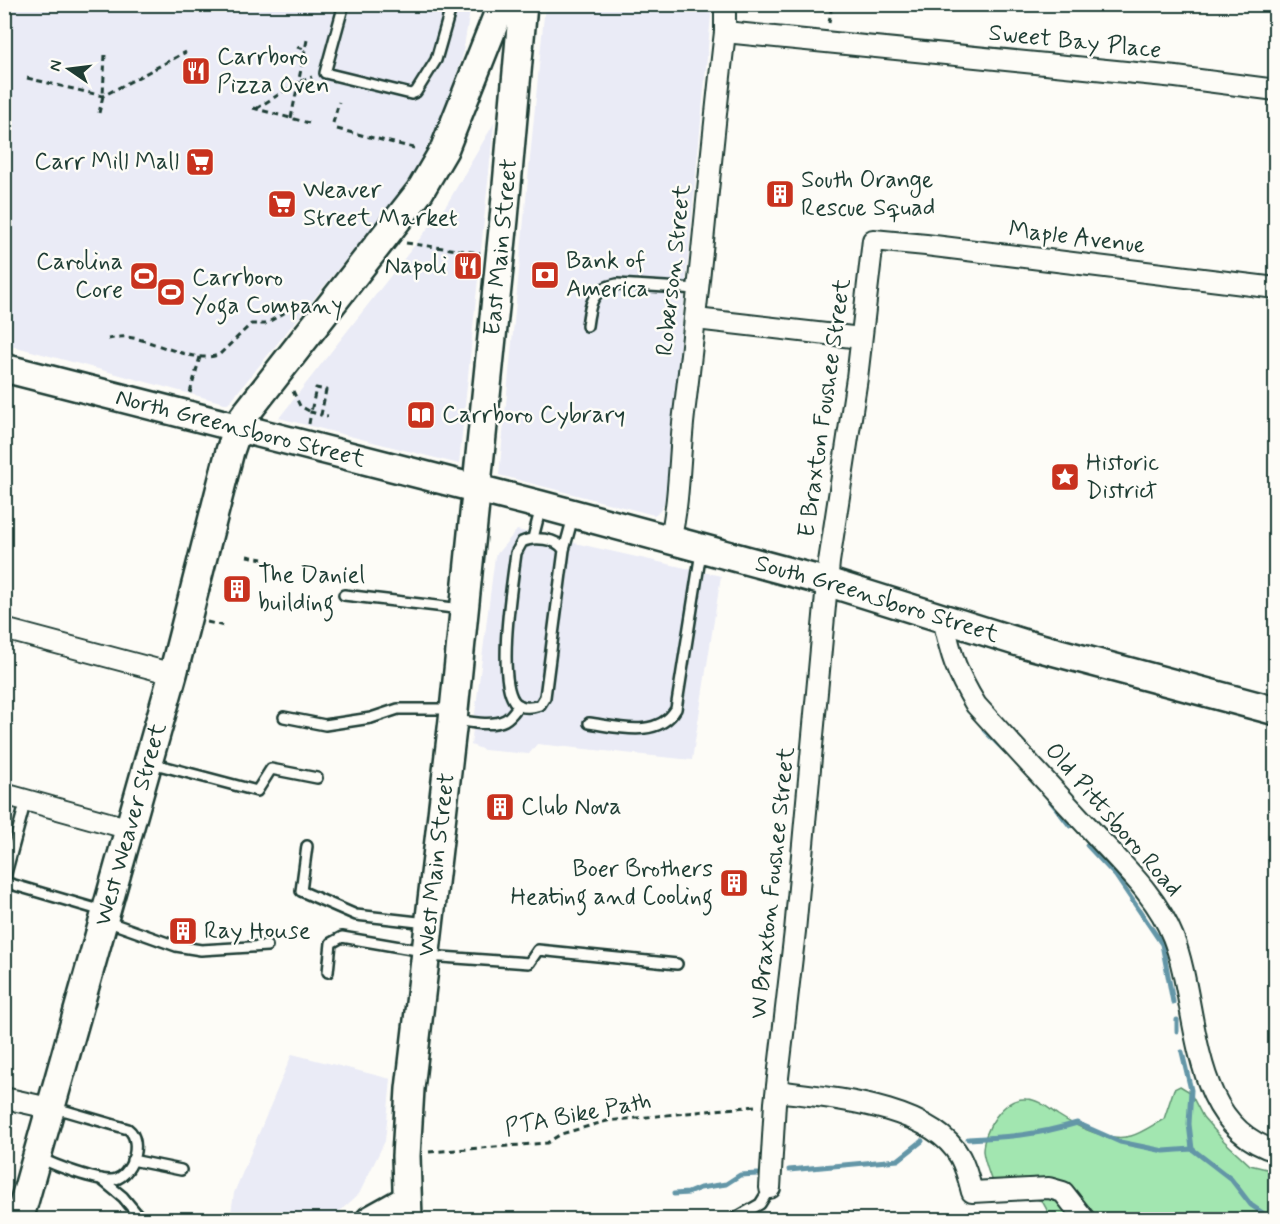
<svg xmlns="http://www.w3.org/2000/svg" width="1280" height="1224" font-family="Mynerve,sans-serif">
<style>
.built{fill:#eaebf6}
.green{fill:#a2e6b0;stroke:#609272;stroke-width:1.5}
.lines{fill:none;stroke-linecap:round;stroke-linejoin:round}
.stream{stroke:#6496a7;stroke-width:5}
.lane-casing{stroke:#1f3d34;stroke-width:14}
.street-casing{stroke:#1f3d34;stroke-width:24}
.secondary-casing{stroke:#1f3d34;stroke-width:32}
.path{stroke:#1f3d34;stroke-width:3;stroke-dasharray:6 4.5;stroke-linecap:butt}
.lane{stroke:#fdfcf7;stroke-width:9}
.street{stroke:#fdfcf7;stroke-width:20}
.secondary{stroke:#fdfcf7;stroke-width:27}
.labels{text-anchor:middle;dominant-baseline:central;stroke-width:5;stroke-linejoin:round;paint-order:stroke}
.street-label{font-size:24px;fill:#1f3d34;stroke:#fdfcf7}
.poi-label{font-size:24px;fill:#1f3d34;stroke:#fdfcf7;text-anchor:start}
</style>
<rect width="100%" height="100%" fill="#fdfcf7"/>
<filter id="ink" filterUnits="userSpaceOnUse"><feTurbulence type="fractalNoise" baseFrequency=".0167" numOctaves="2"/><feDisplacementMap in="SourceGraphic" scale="12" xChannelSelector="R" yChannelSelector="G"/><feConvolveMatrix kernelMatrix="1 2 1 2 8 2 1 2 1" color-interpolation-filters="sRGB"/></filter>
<g filter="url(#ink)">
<g class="built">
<path d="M4,5h467l-9,53 -21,62 -28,53 -31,42 -154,189 -223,-60z"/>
<path d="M545,5h167l-46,485 -2,14 -4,7 -6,4 -155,-40z"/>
<path d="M494,123l-35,341 -180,-46 168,-214z"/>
<path d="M517,530l204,46 -29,184 -155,-16 -8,10 -45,-4 -13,-5 24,-189z"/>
<path d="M292,1054l99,25 -6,62 -26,53 -28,25h-101l4,-26z"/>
</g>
<path class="green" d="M1180,1086l10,6 13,25 21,24 26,24 25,6v48h-223l-10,-18 -23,-7 -27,-12c-3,-9 -8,-21 -9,-31 0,-20 20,-54 43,-52 12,0 22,9 32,16 18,12 51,27 73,21 11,-3 23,-12 33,-17l10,-30z"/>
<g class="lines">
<g class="stream">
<path d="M984,730l20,20"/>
<path d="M1049,799l21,27"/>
<path d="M1087,845l29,31 46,68 11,58"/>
<path d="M1177,1020v11"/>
<path d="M1182,1052l9,38 -2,34 3,25"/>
<path d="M968,1139c41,-2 69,-4 109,-16l43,19 44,9 28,-2 39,30 20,26 16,11 9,-1"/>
<path d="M789,1170l109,-10 24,-19"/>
<path d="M674,1194l14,-1 12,-5 26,-4 14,-9 18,-1"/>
</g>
<g class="lane-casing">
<g id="lane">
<path d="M344,4l-19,69 86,21 5,-2 20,-32 16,-56"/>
<path d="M587,326c3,-23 5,-37 30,-42l81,5"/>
<path d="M533,538l8,-31"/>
<path d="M564,550c-7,-12 -31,-14 -42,-8l-6,11c-4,31 -19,123 -2,148 6,8 17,7 26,4l5,-8 19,-147 9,-33"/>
<path d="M344,595l118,14"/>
<path d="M284,717l41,8 46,-7 27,-9h53"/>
<path d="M456,720c14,2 36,7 49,0 6,-3 10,-10 14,-15"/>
<path d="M589,723c29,4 69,16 87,-14l25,-157"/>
<path d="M151,763l106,28 14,-22 46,9"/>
<path d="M307,846l-6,45 55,24 71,8"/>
<path d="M4,881l22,-81"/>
<path d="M4,882l99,29"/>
<path d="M106,921l70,25 25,4 66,-4"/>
<path d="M427,956l102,7 9,-13 139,14"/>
<path d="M328,972l3,-29 11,-6 81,14"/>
<path d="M40,1158c14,7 56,23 71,22 21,-1 33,-39 17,-51l-62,-18 -14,-2"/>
<path d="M132,1160l49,10"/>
<path d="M101,1179l22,18 19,23"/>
<path d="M732,1220l28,-16 10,-16"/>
</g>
</g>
<g class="street-casing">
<g id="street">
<path d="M725,32l451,45 100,13"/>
<path d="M696,319l165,19"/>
<path d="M670,541c10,-42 9,-85 14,-127 16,-128 26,-255 41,-382v-28"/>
<path d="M943,618c8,38 13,54 33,87 38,42 76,83 114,124 30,34 66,65 83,108 27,69 14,188 103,214"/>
<path d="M4,629l169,45"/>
<path d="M4,794l126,35"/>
<path d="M777,1091c53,7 154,14 183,66 6,11 9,23 12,35l77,-4 14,4 22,28"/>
<path d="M4,1098l45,10"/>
<path d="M770,1188l5,-85 20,-172 34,-369 28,-184 16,-138 53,5 350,43"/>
</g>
</g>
<g class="secondary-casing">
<g id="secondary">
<path id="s1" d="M4,368l537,137 286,77 195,61 254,68"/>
<path id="s2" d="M19,1220l154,-546 57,-223 10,-29 8,-11 172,-220 24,-41 58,-146"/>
<path d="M370,1220l36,-20"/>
<path id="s3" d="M408,1220l-2,-64 4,-67 43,-369 51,-501 19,-215"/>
</g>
</g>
<g class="path">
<path d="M829,23l3,-19"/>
<path d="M297,47l8,2"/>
<path d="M27,78l76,18 83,-44"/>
<path d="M253,108l56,15"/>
<path d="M256,109l42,-27 14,-5"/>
<path d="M99,113l4,-17 2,-42"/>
<path d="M291,118l16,-78"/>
<path d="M333,123l6,-21"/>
<path d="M337,129l81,20"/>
<path d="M406,243l74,10"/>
<path d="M108,339c6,-1 13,-3 19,-2 25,2 70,29 93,17l31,-30h14l26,-15"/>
<path d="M293,391l7,15 11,6 5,-24 10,2 -5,25 7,1"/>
<path d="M190,393l10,-36"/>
<path d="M309,424l2,-12 10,3"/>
<path d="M247,556l16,3"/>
<path d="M207,622l17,4"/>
<path d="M429,1152l118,-9 14,-9 46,-13 149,-15"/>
</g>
<use href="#lane" class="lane"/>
<use href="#street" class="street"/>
<use href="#secondary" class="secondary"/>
</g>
</g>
<defs>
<g id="restaurant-square" transform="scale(1.5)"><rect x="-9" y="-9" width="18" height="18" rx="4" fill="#c8321e" stroke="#fdfcf7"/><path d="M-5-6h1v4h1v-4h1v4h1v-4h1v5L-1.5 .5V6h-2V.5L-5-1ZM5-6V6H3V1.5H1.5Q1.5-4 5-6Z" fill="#fff"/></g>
<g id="supermarket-square" transform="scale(1.5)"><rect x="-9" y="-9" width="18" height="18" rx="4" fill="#c8321e" stroke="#fdfcf7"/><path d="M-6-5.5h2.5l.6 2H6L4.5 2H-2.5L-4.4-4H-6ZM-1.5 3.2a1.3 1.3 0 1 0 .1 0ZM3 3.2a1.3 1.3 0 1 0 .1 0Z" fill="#fff"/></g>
<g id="building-square" transform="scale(1.5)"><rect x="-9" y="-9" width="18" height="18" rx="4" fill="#c8321e" stroke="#fdfcf7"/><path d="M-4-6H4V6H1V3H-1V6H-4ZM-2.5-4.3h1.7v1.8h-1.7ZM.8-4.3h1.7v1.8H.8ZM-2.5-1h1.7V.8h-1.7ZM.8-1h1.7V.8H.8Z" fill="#fff"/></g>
<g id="bank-square" transform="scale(1.5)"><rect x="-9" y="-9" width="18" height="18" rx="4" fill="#c8321e" stroke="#fdfcf7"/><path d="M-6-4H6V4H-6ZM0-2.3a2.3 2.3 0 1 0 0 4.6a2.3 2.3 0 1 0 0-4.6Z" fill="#fff"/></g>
<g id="stadium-square" transform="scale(1.5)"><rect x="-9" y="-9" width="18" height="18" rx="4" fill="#c8321e" stroke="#fdfcf7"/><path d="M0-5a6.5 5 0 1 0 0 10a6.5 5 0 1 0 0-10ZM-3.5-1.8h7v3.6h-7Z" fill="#fff"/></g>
<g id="library-square" transform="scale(1.5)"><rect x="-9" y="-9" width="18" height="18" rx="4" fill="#c8321e" stroke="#fdfcf7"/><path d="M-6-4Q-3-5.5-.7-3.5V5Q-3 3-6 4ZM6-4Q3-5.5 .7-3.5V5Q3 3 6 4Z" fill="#fff"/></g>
<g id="sight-square" transform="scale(1.5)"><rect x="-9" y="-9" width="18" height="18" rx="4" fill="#c8321e" stroke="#fdfcf7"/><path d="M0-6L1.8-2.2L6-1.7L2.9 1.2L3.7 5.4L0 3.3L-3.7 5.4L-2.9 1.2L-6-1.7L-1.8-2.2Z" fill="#fff"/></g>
</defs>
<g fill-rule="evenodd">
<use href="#restaurant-square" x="196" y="71"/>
<use href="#supermarket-square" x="200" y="162"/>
<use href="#building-square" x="780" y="194"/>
<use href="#supermarket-square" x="282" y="204"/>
<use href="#restaurant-square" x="468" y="266"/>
<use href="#bank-square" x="545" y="275"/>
<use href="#stadium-square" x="144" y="276"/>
<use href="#stadium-square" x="171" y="292"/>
<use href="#library-square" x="421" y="415"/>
<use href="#sight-square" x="1065" y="477"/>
<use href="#building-square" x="237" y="589"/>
<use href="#building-square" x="500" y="807"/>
<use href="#building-square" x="734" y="883"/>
<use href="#building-square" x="183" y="931"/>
</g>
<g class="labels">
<g class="street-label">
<text transform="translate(1075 42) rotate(6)">Sweet Bay Place</text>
<text transform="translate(1077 238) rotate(7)">Maple Avenue</text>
<text stroke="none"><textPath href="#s3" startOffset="978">East Main Street</textPath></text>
<text transform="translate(674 270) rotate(-84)">Roberson Street</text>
<text transform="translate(825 408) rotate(-82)">E Braxton Foushee Street</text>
<text stroke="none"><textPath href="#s1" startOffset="244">North Greensboro Street</textPath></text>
<text stroke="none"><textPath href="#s1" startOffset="903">South Greensboro Street</textPath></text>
<text transform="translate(1113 820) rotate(49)">Old Pittsboro Road</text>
<text stroke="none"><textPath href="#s2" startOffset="411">West Weaver Street</textPath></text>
<text stroke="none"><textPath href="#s3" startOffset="357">West Main Street</textPath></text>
<text transform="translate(773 883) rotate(-84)">W Braxton Foushee Street</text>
<text transform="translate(578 1115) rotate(-11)">PTA Bike Path</text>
</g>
<g class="poi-label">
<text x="217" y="57">Carrboro<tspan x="217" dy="28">Pizza Oven</tspan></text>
<text x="179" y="162" text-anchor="end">Carr Mill Mall</text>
<text x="801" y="180">South Orange<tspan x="801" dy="28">Rescue Squad</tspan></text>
<text x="303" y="190">Weaver<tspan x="303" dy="28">Street Market</tspan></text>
<text x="566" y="261">Bank of<tspan x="566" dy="28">America</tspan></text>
<text x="123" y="262" text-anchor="end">Carolina<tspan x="123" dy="28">Core</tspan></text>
<text x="447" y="266" text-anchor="end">Napoli</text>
<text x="192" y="278">Carrboro<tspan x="192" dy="28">Yoga Company</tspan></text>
<text x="442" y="415">Carrboro Cybrary</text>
<text x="1086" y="463">Historic<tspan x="1086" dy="28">District</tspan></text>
<text x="258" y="575">The Daniel<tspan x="258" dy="28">building</tspan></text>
<text x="521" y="807">Club Nova</text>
<text x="713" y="869" text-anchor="end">Boer Brothers<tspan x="713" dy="28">Heating and Cooling</tspan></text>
<text x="204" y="931">Ray House</text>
</g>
</g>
<rect width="1280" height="1224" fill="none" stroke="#fdfcf7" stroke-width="24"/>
<rect x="12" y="12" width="1256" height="1200" fill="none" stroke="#1f3d34" stroke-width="2" filter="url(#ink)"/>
<g transform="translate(69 69) rotate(284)" stroke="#fdfcf7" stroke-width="4.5" paint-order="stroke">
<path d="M0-4.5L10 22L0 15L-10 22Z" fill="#1f3d34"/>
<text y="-9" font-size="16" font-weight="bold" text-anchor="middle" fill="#1f3d34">N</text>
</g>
</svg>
